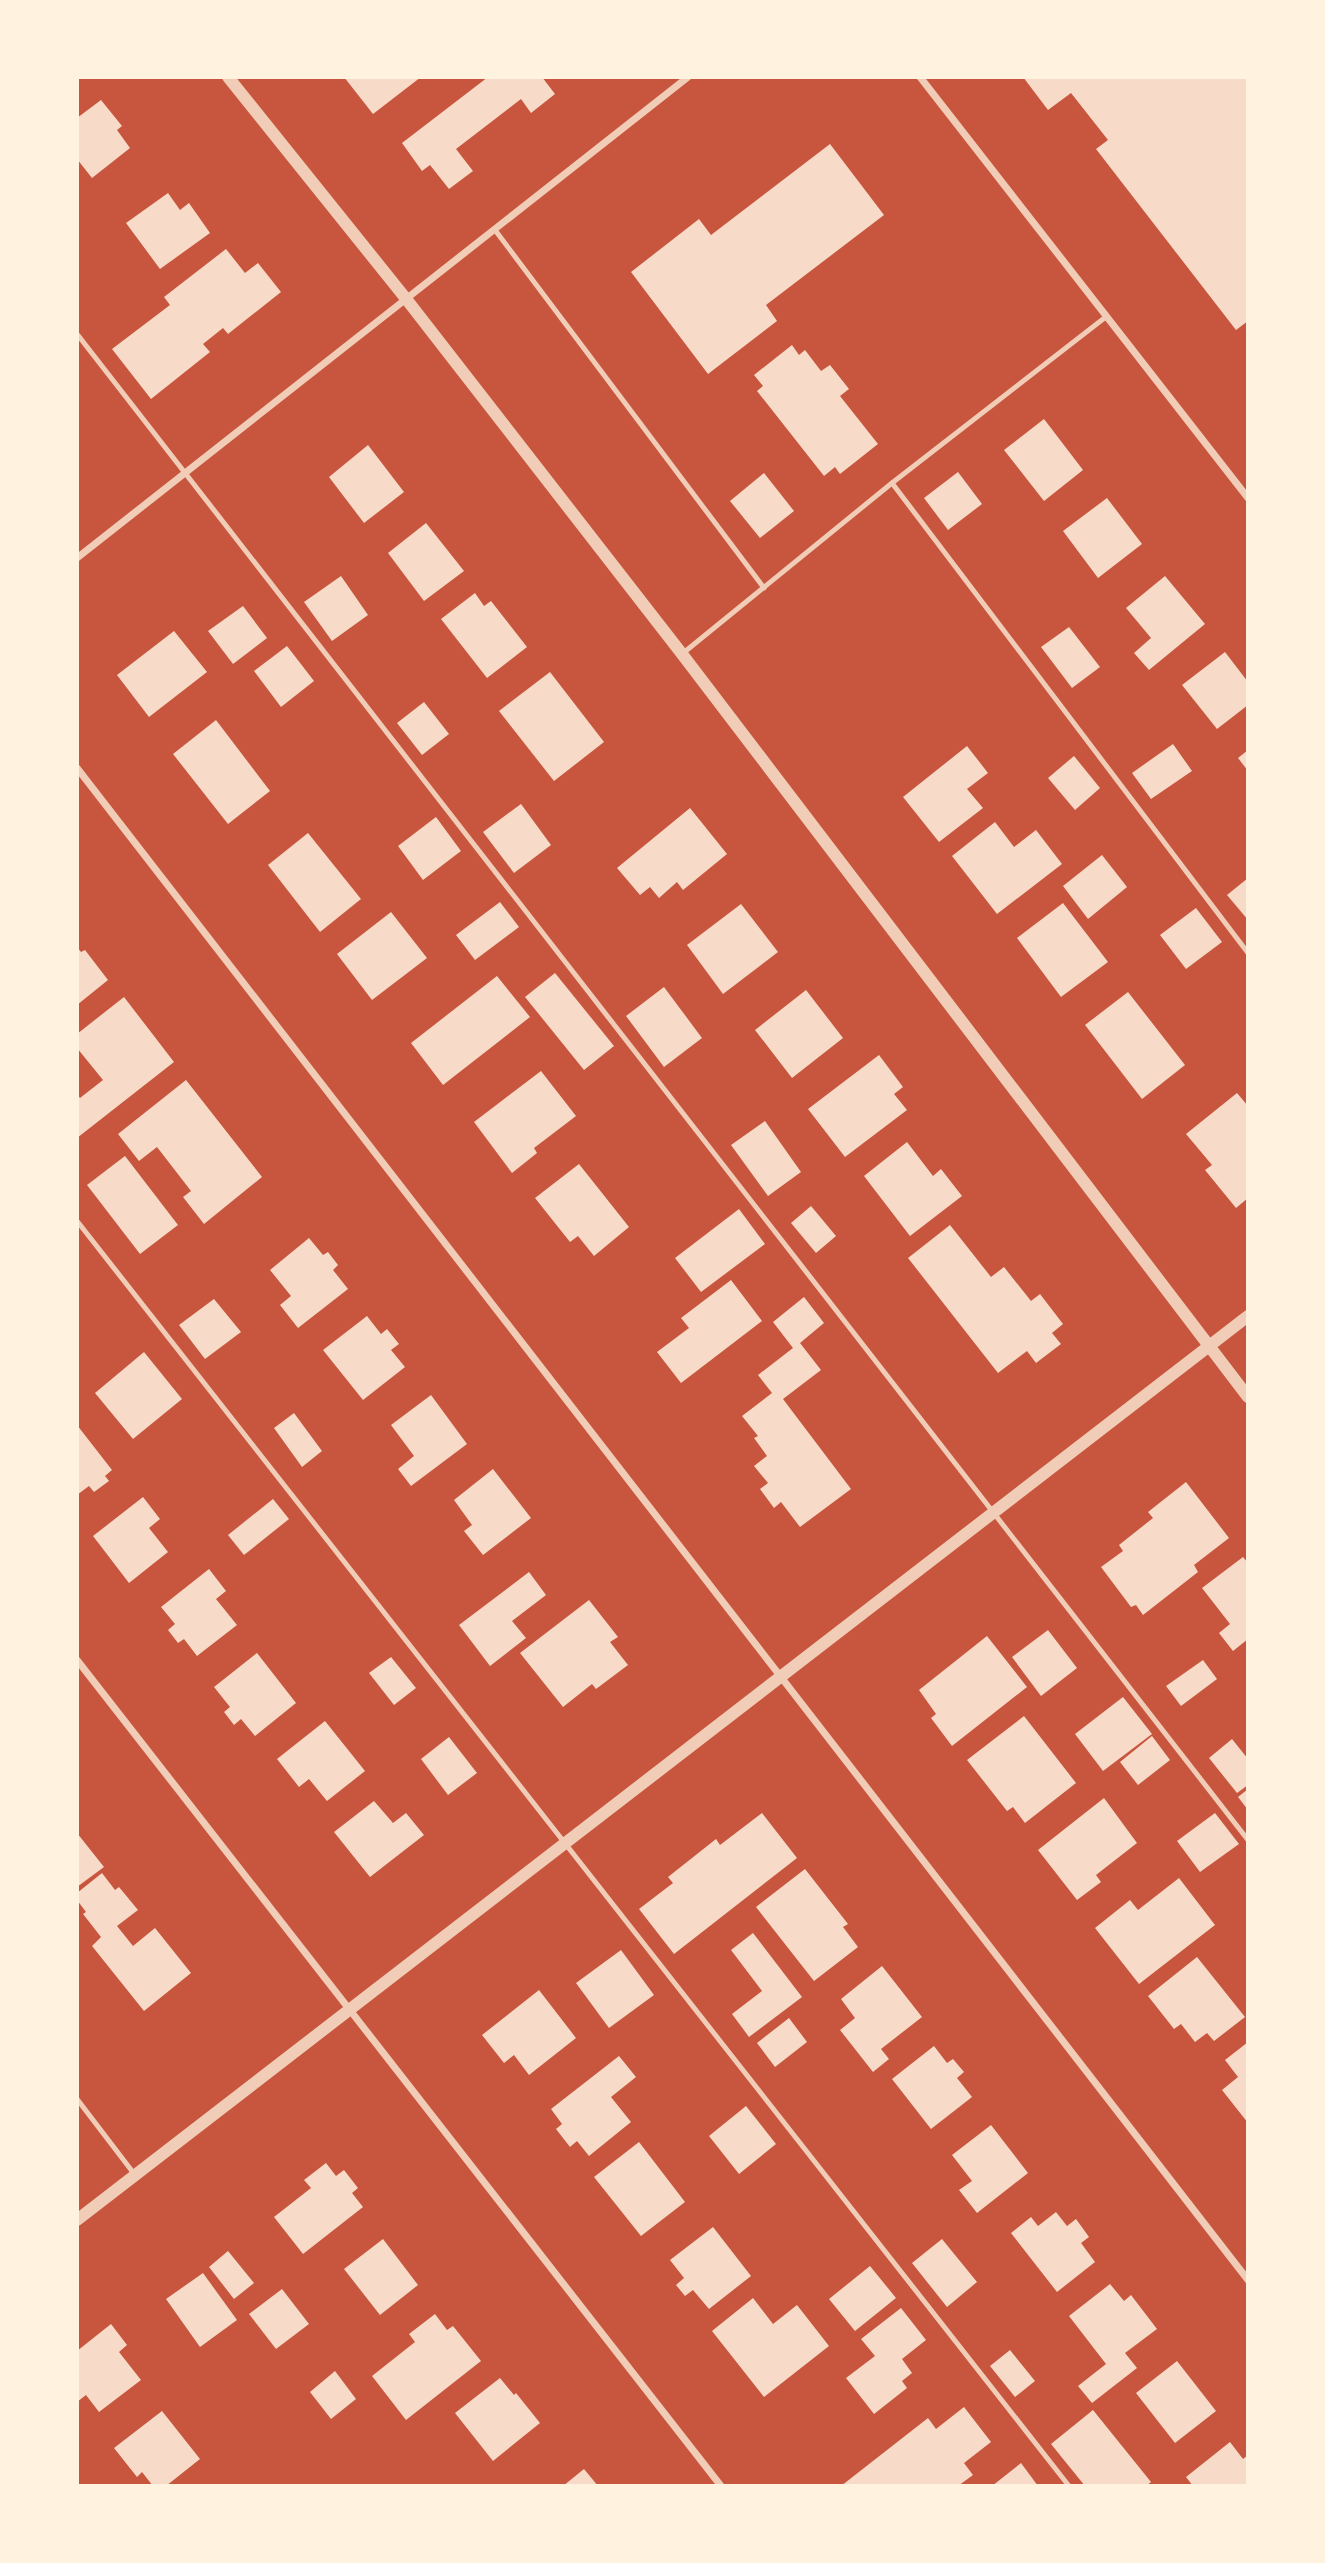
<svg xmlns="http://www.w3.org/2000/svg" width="1325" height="2563" font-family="'Alegreya Sans',sans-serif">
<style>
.building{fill:#f7dbc8}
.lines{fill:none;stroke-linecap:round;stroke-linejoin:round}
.service{stroke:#f1ccb7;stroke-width:5}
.minor{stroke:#f1ccb7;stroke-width:7}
.tertiary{stroke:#f1ccb7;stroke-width:12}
</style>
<rect width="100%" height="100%" fill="#c8553d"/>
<g class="building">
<path d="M344,77h77l-48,37z"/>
<path d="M488,77h54l13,17 -24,19 -10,-14 -65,50 17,22 -24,18 -19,-24 -8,6 -20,-28z"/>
<path d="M1023,77h222l3,4v240l-12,9 -140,-181 12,-9 -37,-47 -23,17z"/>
<path d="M101,100l21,26 -5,4 13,18 -38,30 -15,-19v-41z"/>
<path d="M830,144l54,71 -118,90 11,16 -69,53 -77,-102 68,-53 12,16z"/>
<path d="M168,193l12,17 9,-7 21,30 -50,36 -34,-46z"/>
<path d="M226,249l19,24 13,-10 23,29 -53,42 -5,-6 -20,16 7,8 -59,47 -39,-50 58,-44 -6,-8z"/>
<path d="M792,345l7,10 6,-5 16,21 9,-6 19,24 -9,7 38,48 -38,30 -5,-7 -11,9 -67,-85 6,-5 -9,-11z"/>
<path d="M1044,419l39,51 -39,31 -40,-51z"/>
<path d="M368,445l36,47 -40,31 -35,-46z"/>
<path d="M958,472l24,32 -34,26 -24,-32z"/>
<path d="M764,473l30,38 -34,27 -30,-37z"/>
<path d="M1107,498l35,46 -44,34 -35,-47z"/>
<path d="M426,523l38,48 -40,30 -36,-48z"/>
<path d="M341,576l27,39 -36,26 -28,-39z"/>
<path d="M1165,576l40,48 -56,46 -15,-17 17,-15 -25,-30z"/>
<path d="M475,593l9,13 7,-5 36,46 -40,31 -46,-59z"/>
<path d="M243,606l24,32 -34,26 -25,-33z"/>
<path d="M1069,627l31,40 -28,21 -31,-41z"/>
<path d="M174,631l33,41 -58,45 -32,-42z"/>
<path d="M287,646l27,35 -33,26 -27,-36z"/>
<path d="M1225,652l23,30v23l-31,24 -35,-44z"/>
<path d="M550,672l54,70 -50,39 -55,-70z"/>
<path d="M424,702l25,32 -27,21 -25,-32z"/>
<path d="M216,720l54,71 -42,33 -55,-70z"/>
<path d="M1173,744l19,27 -41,28 -19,-26z"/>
<path d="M967,746l21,27 -21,16 16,19 -44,34 -36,-45z"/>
<path d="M1248,750v21l-10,-13z"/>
<path d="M1074,756l26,32 -25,22 -27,-32z"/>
<path d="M521,804l30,41 -37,28 -31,-41z"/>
<path d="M690,808l37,46 -44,36 -6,-8 -18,16 -9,-11 -10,8 -23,-27z"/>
<path d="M436,817l25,34 -38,29 -25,-34z"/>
<path d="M995,822l19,25 22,-17 26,34 -65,50 -45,-58z"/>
<path d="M308,833l53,66 -41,33 -52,-67z"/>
<path d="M1102,855l25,32 -39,32 -25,-33z"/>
<path d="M1248,878v42l-21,-25z"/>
<path d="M500,902l19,25 -44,33 -19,-25z"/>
<path d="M1063,903l45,59 -47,35 -44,-59z"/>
<path d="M741,904l37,48 -55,42 -36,-49z"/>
<path d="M1196,908l26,34 -36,27 -26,-34z"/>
<path d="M391,912l36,46 -55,42 -35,-46z"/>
<path d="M77,947l4,5 4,-2 23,30 -31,25z"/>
<path d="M555,973l59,73 -30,24 -59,-73z"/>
<path d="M497,976l33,41 -87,68 -32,-42z"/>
<path d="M664,987l38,51 -38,29 -38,-51z"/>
<path d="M806,990l37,48 -51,40 -37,-48z"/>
<path d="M1128,992l57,73 -43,34 -57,-74z"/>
<path d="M124,997l50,65 -97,76v-44l3,4 23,-18 -26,-32v-14z"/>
<path d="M879,1055l24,32 -9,7 13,16 -62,47 -37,-48z"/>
<path d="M541,1071l35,45 -42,32 3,5 -25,20 -38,-51z"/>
<path d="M186,1080l76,97 -58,47 -21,-27 8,-6 -34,-44 -18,14 -21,-27z"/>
<path d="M1237,1093l11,13v92l-12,10 -31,-38 7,-5 -26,-31z"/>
<path d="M765,1121l36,51 -33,24 -37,-51z"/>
<path d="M907,1142l26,34 8,-7 21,27 -52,40 -46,-60z"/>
<path d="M125,1156l53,69 -38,29 -53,-69z"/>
<path d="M579,1164l50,63 -35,29 -16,-20 -8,6 -35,-44z"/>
<path d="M811,1206l25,30 -20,17 -25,-30z"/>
<path d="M739,1209l26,35 -64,48 -26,-34z"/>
<path d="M950,1225l41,52 13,-10 27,34 9,-7 23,30 -11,9 9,11 -25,19 -9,-12 -29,22 -90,-115z"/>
<path d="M309,1238l14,17 5,-3 10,13 -5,5 15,19 -50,39 -18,-23 11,-9 -21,-26z"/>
<path d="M731,1280l31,41 -81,62 -24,-31 32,-24 -8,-10z"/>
<path d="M804,1297l20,26 -24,20 21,27 -38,29 68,90 -51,38 -19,-25 -7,6 -14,-19 8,-6 -14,-17 13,-10 -13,-18 4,-2 -16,-20 30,-23 -14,-18 35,-27 -20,-26z"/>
<path d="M214,1299l27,33 -36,27 -26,-34z"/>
<path d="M367,1316l14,18 6,-5 12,15 -8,6 14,17 -42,33 -40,-50z"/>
<path d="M144,1352l38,47 -49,40 -38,-46z"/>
<path d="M431,1395l36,49 -56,42 -13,-17 16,-13 -23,-31z"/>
<path d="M294,1413l28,38 -20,16 -28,-39z"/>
<path d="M77,1425l35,45 -7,6 4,5 -15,11 -5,-6 -12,9z"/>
<path d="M493,1469l38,49 -48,37 -19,-24 8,-6 -18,-25z"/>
<path d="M1186,1482l43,56 -35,27 4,7 -55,43 -7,-10 -5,2 -30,-40 22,-16 -4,-6 34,-27 -5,-6z"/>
<path d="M143,1497l17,22 -11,9 19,24 -39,31 -36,-47z"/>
<path d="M273,1499l16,20 -45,36 -16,-20z"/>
<path d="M1243,1557l5,6v76l-15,12 -14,-18 11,-9 -28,-36z"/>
<path d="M209,1569l17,22 -10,8 21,26 -40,31 -13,-17 -6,4 -10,-13 7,-6 -14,-17z"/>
<path d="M529,1572l17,23 -34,26 14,17 -36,28 -31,-41z"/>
<path d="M589,1600l29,37 -8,5 18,23 -32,24 -4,-5 -29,23 -43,-54z"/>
<path d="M1048,1630l29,38 -36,28 -29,-39z"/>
<path d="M987,1636l40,51 -75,59 -21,-28 5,-4 -17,-24z"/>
<path d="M257,1653l39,50 -41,33 -14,-17 -7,6 -10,-13 6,-5 -16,-20z"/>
<path d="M391,1657l25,31 -22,17 -25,-32z"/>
<path d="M1203,1660l14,19 -36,27 -15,-20z"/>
<path d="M1123,1697l29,37 -49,37 -28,-37z"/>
<path d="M1024,1716l52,67 -51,40 -12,-16 -6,4 -40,-51z"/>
<path d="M325,1721l40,50 -38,30 -18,-22 -10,8 -22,-28z"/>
<path d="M1152,1736l18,24 -32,25 -18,-23z"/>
<path d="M449,1737l28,36 -29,22 -27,-36z"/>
<path d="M1232,1739l16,20v26l-11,8 -28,-35z"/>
<path d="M1248,1789v21l-10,-13z"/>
<path d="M1104,1798l33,45 -41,32 5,7 -24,18 -39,-50z"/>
<path d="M374,1801l19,22 13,-10 18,22 -54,42 -36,-45z"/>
<path d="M762,1813l35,45 -123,96 -35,-45 34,-26 -5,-6 48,-38 4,6z"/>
<path d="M1215,1813l24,31 -39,28 -23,-31z"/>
<path d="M77,1833l27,34 -27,20z"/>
<path d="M805,1869l43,55 -5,3 15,20 -44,34 -58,-74z"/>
<path d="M102,1873l13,17 4,-3 19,23 -21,16 16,20 22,-18 36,45 -47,38 -52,-65 9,-9 -18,-23 3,-2 -9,-12v-7z"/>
<path d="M1179,1878l36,47 -76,59 -44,-56 35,-28 8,10z"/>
<path d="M753,1933l49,64 -53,40 -17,-23 30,-23 -31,-41z"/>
<path d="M621,1950l33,45 -45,33 -33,-45z"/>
<path d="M1197,1957l48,60 -31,24 -7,-8 -12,9 -14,-18 -7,5 -26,-33z"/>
<path d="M882,1966l40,51 -41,32 8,10 -16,13 -33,-42 15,-12 -14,-19z"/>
<path d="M539,1990l37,48 -47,37 -15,-20 -10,8 -22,-28z"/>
<path d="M789,2018l18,24 -32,25 -18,-24z"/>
<path d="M1248,2042v81l-26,-33 16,-13 -13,-17z"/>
<path d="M934,2046l13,17 6,-4 11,13 -7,6 15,19 -41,32 -39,-50z"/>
<path d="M619,2056l17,21 -25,20 20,25 -42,34 -12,-15 -7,6 -14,-18 6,-5 -11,-15z"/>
<path d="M746,2106l30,38 -37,30 -30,-38z"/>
<path d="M991,2125l37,48 -51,40 -18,-23 13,-9 -20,-26z"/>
<path d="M639,2142l46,60 -44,34 -47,-59z"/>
<path d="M326,2163l10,13 8,-6 14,18 -6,5 11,14 -60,47 -29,-37 37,-29 -7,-8z"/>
<path d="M1056,2212l11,14 9,-7 13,18 -8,6 14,19 -38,30 -46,-59 20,-16 7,9z"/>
<path d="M713,2227l38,49 -42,33 -16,-19 -8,6 -9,-11 8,-7 -14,-18z"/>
<path d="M383,2239l35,46 -38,30 -36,-46z"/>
<path d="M942,2239l35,43 -30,25 -35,-44z"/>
<path d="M228,2251l26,32 -20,16 -25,-32z"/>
<path d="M870,2266l26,32 -41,33 -26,-32z"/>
<path d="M203,2273l34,47 -37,27 -34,-48z"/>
<path d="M1110,2284l14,17 7,-6 26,34 -32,24 12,15 -45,35 -14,-17 28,-22 -37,-48z"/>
<path d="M282,2289l27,35 -33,25 -27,-35z"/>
<path d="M753,2298l20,26 24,-19 32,41 -65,51 -52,-66z"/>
<path d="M901,2308l25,32 -24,19 10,14 -10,8 5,7 -33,26 -28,-36 29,-22 -14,-17z"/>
<path d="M435,2314l12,16 6,-4 28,35 -75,59 -34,-44 43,-34 -6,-8z"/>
<path d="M111,2324l16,21 -8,7 22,28 -42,32 -13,-17 -9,7v-51z"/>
<path d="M1010,2350l25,31 -20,16 -25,-31z"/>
<path d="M1177,2361l39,50 -41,32 -39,-50z"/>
<path d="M335,2371l21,28 -25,20 -21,-27z"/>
<path d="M500,2378l14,17 2,-2 24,30 -47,38 -38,-48z"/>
<path d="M964,2407l27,35 -27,21 9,12 -15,11h-117l87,-68 8,11z"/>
<path d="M1093,2410l58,72 -5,4h-61l-34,-42z"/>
<path d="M162,2411l38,48 -34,27h-13l-11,-14 -5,5 -23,-29z"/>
<path d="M1230,2442l13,17 5,-4v31h-55l-7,-9z"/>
<path d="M1021,2463l17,23h-46z"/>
<path d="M584,2469l14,17h-35z"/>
</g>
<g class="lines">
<g class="service">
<path d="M495,230l269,358"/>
<path d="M77,334l1171,1506"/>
<path d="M892,483l356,470"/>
<path d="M682,654l210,-171 215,-167"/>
<path d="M77,1221l992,1265"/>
<path d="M77,2099l58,76"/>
</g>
<g class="minor">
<path d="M920,77l328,421"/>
<path d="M77,558l611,-481"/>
<path d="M77,768l1171,1512"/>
<path d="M77,1660l644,826"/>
</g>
<g class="tertiary">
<path d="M228,77l179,223 275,354 566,743"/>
<path d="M77,2220l1171,-904"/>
</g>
</g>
<rect width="1325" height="2563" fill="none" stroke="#fff3e0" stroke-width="158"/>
</svg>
